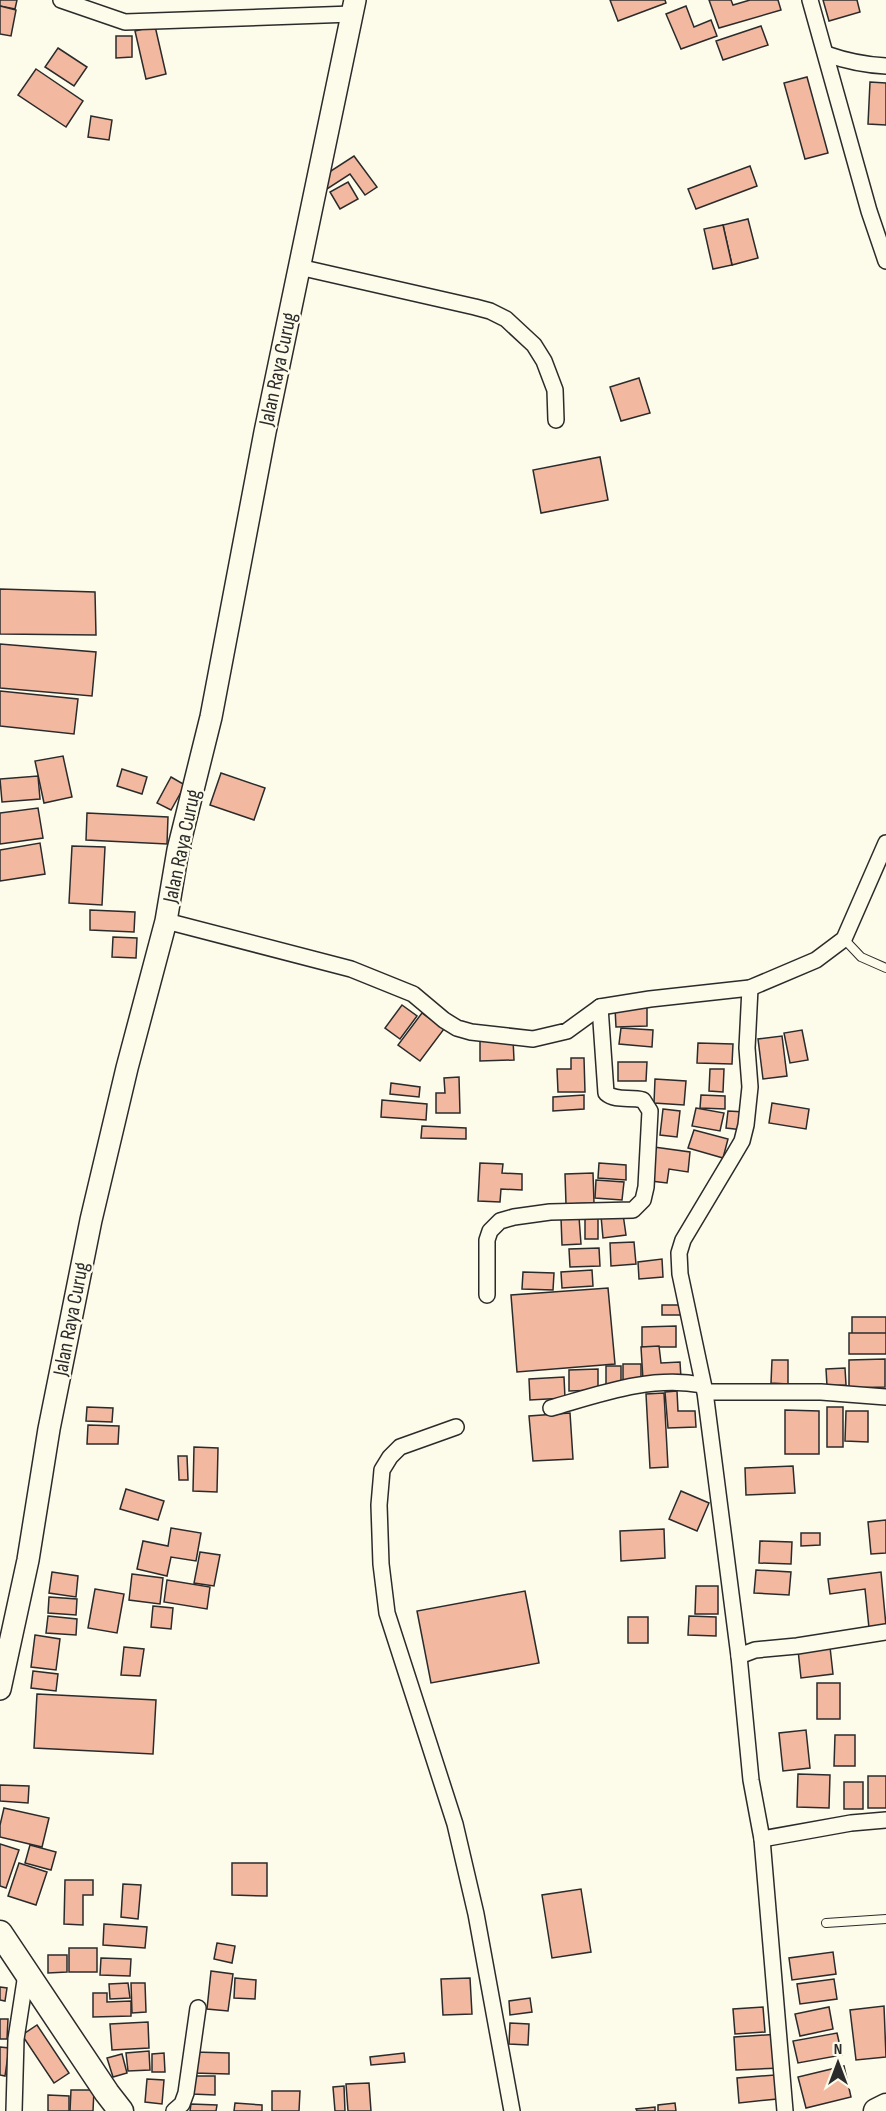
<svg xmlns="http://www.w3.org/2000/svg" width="886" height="2111" font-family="'Sofia Sans Condensed',sans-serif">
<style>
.building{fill:#f2b8a0;stroke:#2b2b2b;stroke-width:1.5}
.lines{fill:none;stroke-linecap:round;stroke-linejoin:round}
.lane-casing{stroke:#2b2b2b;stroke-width:10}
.street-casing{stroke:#2b2b2b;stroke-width:18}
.secondary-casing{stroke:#2b2b2b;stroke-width:24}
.primary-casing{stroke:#2b2b2b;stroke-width:27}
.lane{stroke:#fdfbea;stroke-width:8}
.street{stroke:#fdfbea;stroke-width:15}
.secondary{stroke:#fdfbea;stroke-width:21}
.primary{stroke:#fdfbea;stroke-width:24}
.labels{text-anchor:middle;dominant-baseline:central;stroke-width:4.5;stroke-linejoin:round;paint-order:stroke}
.street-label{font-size:21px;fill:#2b2b2b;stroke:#fdfbea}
</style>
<rect width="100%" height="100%" fill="#fdfbea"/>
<g class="building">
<path d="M0,0h17l-2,9 -15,-3z"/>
<path d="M610,0h55l1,3 -48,18z"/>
<path d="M709,0h22l2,5 17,-5h28l3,10 -62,18z"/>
<path d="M823,0h34l3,12 -31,9z"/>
<path d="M0,6l16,4 -5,26 -11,-2z"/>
<path d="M686,6l8,21 17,-7 6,16 -36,13 -15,-35z"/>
<path d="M155,26l11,48 -20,5 -11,-48z"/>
<path d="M761,26l7,19 -45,15 -7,-19z"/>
<path d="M116,36h16v21l-16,1z"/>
<path d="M58,48l29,19 -13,19 -29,-19z"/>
<path d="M36,69l47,32 -17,26 -48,-32z"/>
<path d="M807,77l21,76 -23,6 -21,-76z"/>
<path d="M870,82l16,1v42l-18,-1z"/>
<path d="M91,116l21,4 -3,20 -21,-3z"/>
<path d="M354,156l23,31 -12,8 -15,-21 -23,15 -7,-11z"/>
<path d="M750,166l7,20 -61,23 -8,-20z"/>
<path d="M348,182l10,17 -18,10 -10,-17z"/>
<path d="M748,219l10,39 -26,7 -9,-40z"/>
<path d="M723,225l9,40 -19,4 -9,-40z"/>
<path d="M639,378l11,35 -29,8 -11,-34z"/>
<path d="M600,457l8,43 -67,13 -8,-43z"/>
<path d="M0,589l95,3 1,43 -96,-1z"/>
<path d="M0,644l96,8 -4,44 -92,-8z"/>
<path d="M0,691l78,8 -4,35 -74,-8z"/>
<path d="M63,756l9,41 -28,6 -9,-42z"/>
<path d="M122,769l25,8 -5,17 -25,-8z"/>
<path d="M221,773l44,15 -11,32 -44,-15z"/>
<path d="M38,776l2,23 -38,3 -2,-23z"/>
<path d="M171,777l14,8 -14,25 -14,-7z"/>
<path d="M38,808l5,30 -43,6v-31z"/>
<path d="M87,813l81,4 -1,27 -81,-4z"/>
<path d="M40,843l5,31 -45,7v-31z"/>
<path d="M72,846l33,1 -3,58 -33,-2z"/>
<path d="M90,910l45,2 -1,20 -44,-2z"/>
<path d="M113,937l24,1 -1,20 -24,-1z"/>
<path d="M402,1005l15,11 -17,23 -15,-11z"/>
<path d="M647,1007v19l-31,1 -1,-19z"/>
<path d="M422,1013l22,16 -24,32 -22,-16z"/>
<path d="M621,1028l32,2 -1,17 -33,-3z"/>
<path d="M802,1030l6,30 -18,3 -6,-30z"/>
<path d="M782,1036l5,40 -24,3 -5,-40z"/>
<path d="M513,1039l1,21 -34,1v-21z"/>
<path d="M698,1043l35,1 -1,20 -35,-1z"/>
<path d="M571,1058h13l1,34h-27l-1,-23h14z"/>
<path d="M618,1062h29l-1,19h-28z"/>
<path d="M710,1069h14l-1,23 -14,-1z"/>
<path d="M459,1077l1,36h-24v-20h9l-1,-15z"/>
<path d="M655,1079l31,2 -2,24 -30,-2z"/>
<path d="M391,1083l29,4 -1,10 -29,-3z"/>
<path d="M584,1095v14l-31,2v-14z"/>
<path d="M701,1095l24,1v13l-25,-1z"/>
<path d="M382,1100l45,4 -1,16 -45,-3z"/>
<path d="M772,1103l37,6 -3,20 -37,-6z"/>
<path d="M696,1108l28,5 -4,18 -28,-5z"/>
<path d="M663,1109l17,2 -3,26 -17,-2z"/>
<path d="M728,1111l17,1 -2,18 -17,-2z"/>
<path d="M422,1126l44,2v11l-45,-1z"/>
<path d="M694,1130l34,9 -5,19 -35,-10z"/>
<path d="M654,1147l36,5 -2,20 -19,-3 -2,14 -16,-2z"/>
<path d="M480,1163l23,1 -1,9 20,1v16l-21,-1 -1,13 -22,-1z"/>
<path d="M599,1163l27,2v15l-28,-2z"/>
<path d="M593,1173l1,30 -28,1 -1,-30z"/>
<path d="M596,1180l28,2 -2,18 -27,-2z"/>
<path d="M623,1214l3,21 -23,3 -2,-22z"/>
<rect x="585" y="1215" width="13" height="24"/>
<path d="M579,1217l2,27 -19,1 -1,-27z"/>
<path d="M634,1242l2,22 -25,2 -1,-23z"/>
<path d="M599,1248l1,18 -30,1 -1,-18z"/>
<path d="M662,1259l1,18 -24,2 -1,-17z"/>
<path d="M592,1270l1,16 -31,2 -1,-16z"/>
<path d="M523,1272l31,1 -1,17 -31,-1z"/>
<path d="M608,1288l7,76 -98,8 -6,-77z"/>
<rect x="662" y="1305" width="21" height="10"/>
<rect x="852" y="1317" width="34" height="24"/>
<path d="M676,1326v21h-34v-20z"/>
<rect x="849" y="1333" width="37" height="21"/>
<path d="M659,1346l2,17 19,-1 1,16 -38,2 -2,-33z"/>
<path d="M885,1359v28l-36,1v-28z"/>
<path d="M772,1360h16v24l-17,-1z"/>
<rect x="623" y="1364" width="18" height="18"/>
<rect x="606" y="1366" width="15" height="18"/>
<path d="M845,1368l1,17 -19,1 -1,-17z"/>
<path d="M598,1369v21l-29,1v-21z"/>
<path d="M564,1377l1,21 -35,2 -1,-21z"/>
<path d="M677,1391l1,20h17l1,16 -28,1 -3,-36z"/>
<path d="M664,1393l4,74 -18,1 -4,-74z"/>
<path d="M87,1407l26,1 -1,14 -26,-1z"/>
<rect x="827" y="1407" width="16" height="40"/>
<path d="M785,1410l34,1v43h-34z"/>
<path d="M846,1411h22v31l-23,-1z"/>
<path d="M570,1413l3,46 -40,2 -4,-45z"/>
<path d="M88,1425l31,1 -1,18h-31z"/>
<path d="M194,1447l24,1 -1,44 -24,-1z"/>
<path d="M178,1456h9l1,24h-9z"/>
<path d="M793,1466l2,27 -49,2 -1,-27z"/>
<path d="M126,1489l38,12 -6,19 -38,-11z"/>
<path d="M681,1491l28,12 -12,28 -28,-12z"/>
<path d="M886,1520v33l-15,1 -3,-32z"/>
<path d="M171,1528l30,5 -5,28 -25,-4 -4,19 -30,-7 6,-28 25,5z"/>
<path d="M664,1529l1,29 -44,3 -1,-30z"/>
<path d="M801,1533h19v12l-19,1z"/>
<path d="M760,1541l32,1 -1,22 -32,-1z"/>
<path d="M200,1552l20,3 -6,31 -20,-3z"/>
<path d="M756,1570l35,2 -2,23 -35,-2z"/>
<path d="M52,1572l26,4 -2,21 -27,-4z"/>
<path d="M881,1572l5,54 -17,2 -4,-39 -35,5 -2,-15z"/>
<path d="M132,1574l31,4 -3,26 -31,-4z"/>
<path d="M167,1580l43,7 -3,22 -43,-7z"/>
<path d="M696,1586h22v28h-23z"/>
<path d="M95,1589l29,5 -7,39 -29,-5z"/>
<path d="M525,1591l14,72 -108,20 -14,-72z"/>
<path d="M49,1597l28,2 -1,16 -28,-2z"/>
<path d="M153,1606l20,2 -2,21 -20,-2z"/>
<path d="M48,1616l29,3 -1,16 -30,-2z"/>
<path d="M689,1616l27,1v19l-28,-1z"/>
<rect x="628" y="1617" width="20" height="26"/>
<path d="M35,1635l25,4 -4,31 -25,-3z"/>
<path d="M124,1647l20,2 -4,27 -19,-1z"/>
<path d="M830,1647l3,27 -32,4 -3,-28z"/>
<path d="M33,1671l25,3 -2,17 -25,-3z"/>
<rect x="817" y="1683" width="23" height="36"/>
<path d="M37,1694l119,6 -3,54 -119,-6z"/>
<path d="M806,1730l4,38 -27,3 -4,-38z"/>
<path d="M835,1735h20v31h-21z"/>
<path d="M798,1774l32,1 -1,33 -32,-1z"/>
<rect x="868" y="1776" width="18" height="32"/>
<rect x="844" y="1782" width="19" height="27"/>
<path d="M0,1785l29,1 -1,17 -28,-2z"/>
<path d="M4,1808l45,10 -7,29 -42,-10v-12z"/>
<path d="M0,1844l19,6 -13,38 -6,-2z"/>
<path d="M30,1845l26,7 -5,18 -26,-7z"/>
<path d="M19,1863l28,9 -11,33 -28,-9z"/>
<path d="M232,1863h35v33l-35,-1z"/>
<path d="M65,1880h28v15h-10v30l-19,-1z"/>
<path d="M123,1884l18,1 -3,34 -17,-2z"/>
<path d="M581,1889l10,63 -39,6 -10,-63z"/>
<path d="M104,1924l43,3 -2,21 -42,-3z"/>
<path d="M217,1943l18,3 -3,17 -18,-4z"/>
<rect x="69" y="1948" width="28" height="24"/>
<path d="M833,1952l3,22 -44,6 -3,-22z"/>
<path d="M48,1955h19v17l-19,1z"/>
<path d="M101,1958l30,1 -1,17 -30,-1z"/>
<path d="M211,1971l22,3 -5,37 -21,-2z"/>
<path d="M235,1978l21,2 -1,19 -21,-1z"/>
<path d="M470,1978l2,36 -29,1 -2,-36z"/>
<path d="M834,1979l3,20 -37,5 -3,-20z"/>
<path d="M128,1983l2,15 -20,1 -1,-15z"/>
<path d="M131,1983h14l1,29 -14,1z"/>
<path d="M0,1987l7,1 -2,13 -5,-1z"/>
<path d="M93,1993h14v9l24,-1v15l-38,1z"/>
<path d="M530,1998l2,14 -22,3 -1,-14z"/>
<path d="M884,2006l2,51 -30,3 -6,-50z"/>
<path d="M763,2007l2,25 -30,2 -2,-25z"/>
<path d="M829,2007l4,22 -33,7 -5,-22z"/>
<path d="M0,2019h8l-1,20h-7z"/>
<path d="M148,2022l1,26 -37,2 -2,-26z"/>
<path d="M510,2023l19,1 -1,21 -19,-1z"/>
<path d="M37,2025l32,48 -15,10 -32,-48z"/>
<path d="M837,2033l5,22 -44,8 -5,-22z"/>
<path d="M779,2034l2,34 -45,2 -2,-33z"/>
<path d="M0,2047l9,1 -4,28 -5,-1z"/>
<path d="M149,2051l1,19 -22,1 -2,-18z"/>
<path d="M194,2052l35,1v21l-36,-1z"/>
<path d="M164,2053l1,19h-13v-18z"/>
<path d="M404,2053l1,9 -34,3 -1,-8z"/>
<path d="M122,2054l5,19 -14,4 -6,-19z"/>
<path d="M844,2066l7,31 -45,11 -8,-31z"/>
<path d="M775,2075l2,24 -38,4 -2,-25z"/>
<path d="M193,2076h22v19l-23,-1z"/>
<path d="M147,2079l17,1 -2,24 -17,-2z"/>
<path d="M369,2083l2,28h-23l-2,-27z"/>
<path d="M344,2086l1,25h-10l-2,-24z"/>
<path d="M71,2090h23l-1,21h-23z"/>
<path d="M272,2091h28l-1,20h-27z"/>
<path d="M48,2095l21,1v15h-21z"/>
<path d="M235,2103l27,2v6h-28z"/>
<path d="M675,2103l1,8h-18v-6z"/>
<path d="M191,2104l26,1 -1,6h-26z"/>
<path d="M655,2107v4h-18l-1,-2z"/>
</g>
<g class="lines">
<g class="lane-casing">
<g id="lane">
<path d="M844,939l17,18 25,11"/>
<path d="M826,1923l60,-4"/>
</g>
</g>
<g class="street-casing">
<g id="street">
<path d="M61,0l64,22 227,-8"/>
<path d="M810,0l59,211 17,50"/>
<path d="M826,54c20,7 39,11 60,12"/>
<path d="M299,267l176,40 15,4 16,8 28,26 10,16 11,29 1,30"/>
<path d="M166,921l185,48 62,25 31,26 13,8 14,4 62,7 34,-8 33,-24 50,-8 100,-11 66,-28 28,-21 42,-96"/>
<path d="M750,988l-3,60 3,39 -4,38 -4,16 -10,17 -49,82 -4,13 1,21 25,118 34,264 12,124 11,59 23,272"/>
<path d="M487,1295v-55l3,-9 10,-10 14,-4 36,-5 83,-2 10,-10 3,-13 4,-76 -7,-11c-12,-4 -27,2 -37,-7l-6,-86"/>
<path d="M705,1392h116l65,5"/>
<path d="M551,1408c49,-14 100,-33 151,-23"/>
<path d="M456,1427l-56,20 -10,10 -8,13 -3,35 2,59 6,49 68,211 21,90 36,197"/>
<path d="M739,1656l16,-6 42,-4 89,-14"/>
<path d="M762,1839l89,-16 35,-3"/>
<path d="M14,2111l2,-72 10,-65"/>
<path d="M174,2111l8,-7 4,-11 12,-85"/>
</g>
</g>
<g class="secondary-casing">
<path id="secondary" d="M0,1689l28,-129 21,-131 42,-209 36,-152 39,-147 12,-71 33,-133 54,-285 90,-432"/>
</g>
<g class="primary-casing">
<g id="primary">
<path d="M0,1933l107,160 14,18"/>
<path d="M876,2111l10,-5"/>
</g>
</g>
<use href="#lane" class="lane"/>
<use href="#street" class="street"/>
<use href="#secondary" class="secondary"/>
<use href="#primary" class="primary"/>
</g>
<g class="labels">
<g class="street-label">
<text transform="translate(278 369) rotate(-78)">Jalan Raya Curug</text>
<text transform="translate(182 846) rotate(-78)">Jalan Raya Curug</text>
<text transform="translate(71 1319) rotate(-79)">Jalan Raya Curug</text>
</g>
</g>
<g transform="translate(838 2063)" stroke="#fdfbea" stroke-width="4.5" paint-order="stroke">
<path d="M0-4.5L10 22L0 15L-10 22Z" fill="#2b2b2b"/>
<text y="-9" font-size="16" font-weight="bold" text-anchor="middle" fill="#2b2b2b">N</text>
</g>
</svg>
